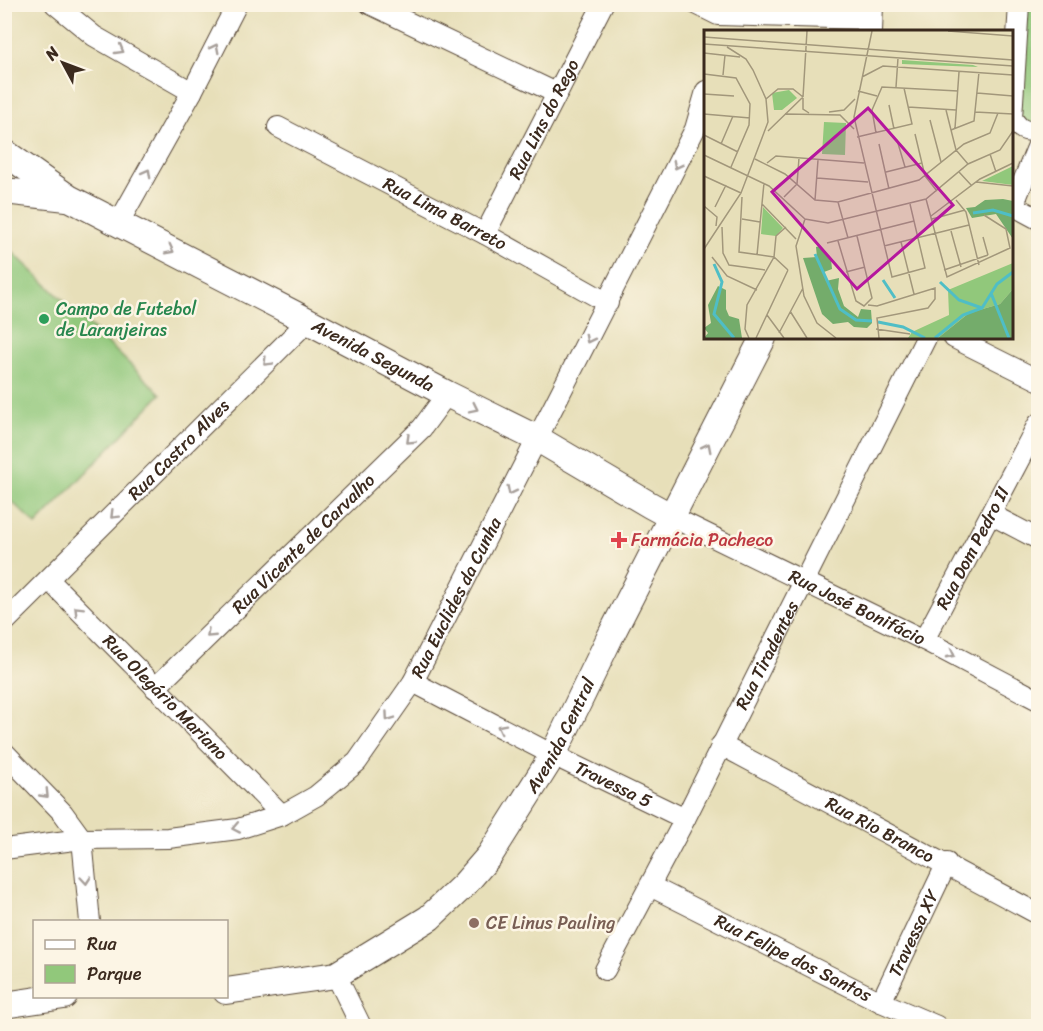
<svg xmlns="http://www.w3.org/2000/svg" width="1043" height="1031" font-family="Sriracha,sans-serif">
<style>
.green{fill:#91c87b;stroke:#66794c;stroke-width:1.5}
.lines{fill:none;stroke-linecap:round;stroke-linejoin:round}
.minor-casing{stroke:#554535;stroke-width:22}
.tertiary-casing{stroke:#554535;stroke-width:28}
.minor{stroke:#fff;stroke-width:20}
.tertiary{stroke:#fff;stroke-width:26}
.oneway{stroke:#a79f9a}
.leisure-dot{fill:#2e9e5b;stroke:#fcf5e5;stroke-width:2}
.health-dot{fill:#e0444e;stroke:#fcf5e5;stroke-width:2}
.education-dot{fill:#8d6e63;stroke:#fcf5e5;stroke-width:2}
.labels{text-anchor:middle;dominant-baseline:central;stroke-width:5;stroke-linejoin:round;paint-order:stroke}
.street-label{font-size:18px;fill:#3b2a1e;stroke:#fcf5e5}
.leisure-label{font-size:18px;fill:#27864d;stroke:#fcf5e5;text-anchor:start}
.health-label{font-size:18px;fill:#be3a42;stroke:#fcf5e5;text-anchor:start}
.education-label{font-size:18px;fill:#785e54;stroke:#fcf5e5;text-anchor:start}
.inset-river{fill:none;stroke:#4fbec6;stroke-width:3}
.inset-road{fill:none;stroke:#a2977b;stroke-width:1.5}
.view{fill:#b5179e;fill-opacity:0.15;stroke:#b5179e;stroke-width:3}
.inset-edge{fill:none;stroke:#3b2a1e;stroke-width:3}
</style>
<rect width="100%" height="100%" fill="#fcf5e5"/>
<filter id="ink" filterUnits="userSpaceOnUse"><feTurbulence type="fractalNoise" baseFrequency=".0167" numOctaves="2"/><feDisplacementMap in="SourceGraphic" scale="12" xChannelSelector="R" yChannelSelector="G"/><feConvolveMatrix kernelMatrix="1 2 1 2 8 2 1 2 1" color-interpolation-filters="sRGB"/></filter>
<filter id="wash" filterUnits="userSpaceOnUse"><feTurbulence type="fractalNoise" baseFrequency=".008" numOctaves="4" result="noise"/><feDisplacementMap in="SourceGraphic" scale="24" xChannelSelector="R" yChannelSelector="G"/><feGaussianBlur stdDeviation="1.35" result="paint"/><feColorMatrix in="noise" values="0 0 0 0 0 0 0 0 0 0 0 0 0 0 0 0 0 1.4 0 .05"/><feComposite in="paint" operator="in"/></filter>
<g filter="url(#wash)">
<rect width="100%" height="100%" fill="#e7dfb9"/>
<g class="green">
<path d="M1025,5h13v119l-9,1 -12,-9z"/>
<path d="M4,244l157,150 -125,131 -31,-30z"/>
</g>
</g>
<g filter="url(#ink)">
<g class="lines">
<g class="minor-casing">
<g id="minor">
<path d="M55,4l39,32 98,56"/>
<path d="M370,4l186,89"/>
<path d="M696,4l22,11 152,4"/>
<path d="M1012,118l7,-114"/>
<path d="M1012,118c7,11 13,15 26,12"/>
<path id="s1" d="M278,127l207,107 123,69"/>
<path d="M1012,205l26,14"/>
<path d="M1013,206l25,-61"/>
<path d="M118,224l74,-132 45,-88"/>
<path id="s2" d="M485,234l118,-230"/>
<path d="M954,338l84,42"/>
<path d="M992,515l46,24"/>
<path id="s3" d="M672,517l252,123 114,60"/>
<path id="s4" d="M49,580l233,235"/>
<path id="s5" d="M4,623l304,-302"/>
<path id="s6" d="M924,640l114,-216"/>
<path id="s7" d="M413,682l140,73 132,64"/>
<path id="s8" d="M155,688l267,-260 25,-34"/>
<path id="s9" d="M721,745l317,169"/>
<path d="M4,752l59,61 19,26"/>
<path d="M82,839l8,83"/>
<path id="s10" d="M4,849l78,-10 86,-1 70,-9 44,-14 34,-19 41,-34 56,-80 282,-553 11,-38"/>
<path id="s11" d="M650,886l231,116 56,24"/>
<path id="s12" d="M605,970l80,-151 241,-481"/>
<path d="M336,975l25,51"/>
<path id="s13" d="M881,1002l66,-139"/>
</g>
</g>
<g class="tertiary-casing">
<g id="tertiary">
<path d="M869,32l1,-28"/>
<path id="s14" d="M4,152l65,46 239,123 139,73 91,45 112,66 22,12"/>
<path d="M4,191l63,7"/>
<path id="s15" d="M226,991l110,-16 93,-57 35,-33 26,-30 63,-100 57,-118 153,-299"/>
<path d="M4,1005l60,-9"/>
</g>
</g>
<use href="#minor" class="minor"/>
<use href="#tertiary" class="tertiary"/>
</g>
<defs><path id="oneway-chevron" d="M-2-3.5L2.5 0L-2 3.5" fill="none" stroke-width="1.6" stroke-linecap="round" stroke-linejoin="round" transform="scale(1.5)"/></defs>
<g class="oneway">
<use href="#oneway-chevron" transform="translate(215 48) rotate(-63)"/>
<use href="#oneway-chevron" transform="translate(120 50) rotate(30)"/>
<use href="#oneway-chevron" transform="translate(677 165) rotate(117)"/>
<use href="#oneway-chevron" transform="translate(147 173) rotate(-61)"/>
<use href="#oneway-chevron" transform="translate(170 250) rotate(27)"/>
<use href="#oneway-chevron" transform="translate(589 339) rotate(117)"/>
<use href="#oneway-chevron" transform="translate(267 362) rotate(135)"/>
<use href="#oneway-chevron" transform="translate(474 408) rotate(26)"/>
<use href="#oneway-chevron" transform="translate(410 440) rotate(136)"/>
<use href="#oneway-chevron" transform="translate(707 447) rotate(-63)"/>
<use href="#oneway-chevron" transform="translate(511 491) rotate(117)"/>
<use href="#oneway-chevron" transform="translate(114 515) rotate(135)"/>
<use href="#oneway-chevron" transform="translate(78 610) rotate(-135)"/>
<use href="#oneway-chevron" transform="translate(210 634) rotate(136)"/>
<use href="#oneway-chevron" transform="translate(951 654) rotate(28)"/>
<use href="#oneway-chevron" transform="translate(389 717) rotate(125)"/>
<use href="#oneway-chevron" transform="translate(501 728) rotate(-153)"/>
<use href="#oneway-chevron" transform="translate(45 794) rotate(46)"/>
<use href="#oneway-chevron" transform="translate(236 828) rotate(169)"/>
<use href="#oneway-chevron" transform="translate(86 880) rotate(85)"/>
</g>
</g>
<circle class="leisure-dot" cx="44" cy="319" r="6"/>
<path class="health-dot" d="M616 531h6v6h6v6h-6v6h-6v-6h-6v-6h6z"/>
<circle class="education-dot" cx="474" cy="923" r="6"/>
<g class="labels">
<g class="street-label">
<text stroke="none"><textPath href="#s2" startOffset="129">Rua Lins do Rego</textPath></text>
<text stroke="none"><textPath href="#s1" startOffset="188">Rua Lima Barreto</textPath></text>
<text stroke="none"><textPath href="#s14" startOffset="422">Avenida Segunda</textPath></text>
<text stroke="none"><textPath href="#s5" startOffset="246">Rua Castro Alves</textPath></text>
<text stroke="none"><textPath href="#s8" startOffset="207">Rua Vicente de Carvalho</textPath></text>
<text stroke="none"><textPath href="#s6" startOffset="104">Rua Dom Pedro II</textPath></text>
<text stroke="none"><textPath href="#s10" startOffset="566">Rua Euclides da Cunha</textPath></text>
<text stroke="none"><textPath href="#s3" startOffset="206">Rua José Bonifácio</textPath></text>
<text stroke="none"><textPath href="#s12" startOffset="354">Rua Tiradentes</textPath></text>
<text stroke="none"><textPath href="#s4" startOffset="165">Rua Olegário Mariano</textPath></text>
<text stroke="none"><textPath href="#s15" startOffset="447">Avenida Central</textPath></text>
<text stroke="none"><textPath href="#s7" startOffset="225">Travessa 5</textPath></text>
<text stroke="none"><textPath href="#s9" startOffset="180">Rua Rio Branco</textPath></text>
<text stroke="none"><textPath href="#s13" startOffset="76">Travessa XY</textPath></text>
<text stroke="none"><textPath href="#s11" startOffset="160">Rua Felipe dos Santos</textPath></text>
</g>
<g class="leisure-label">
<text x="56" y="309">Campo de Futebol<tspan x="56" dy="21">de Laranjeiras</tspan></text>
</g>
<g class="health-label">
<text x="631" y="540">Farmácia Pacheco</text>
</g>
<g class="education-label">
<text x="486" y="923">CE Linus Pauling</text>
</g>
</g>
<g transform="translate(704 30)">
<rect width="309" height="309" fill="#e7dfb9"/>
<path d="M198,30l71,5 5,2 -76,-3zM85,60l8,8 -15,12h-8l-2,-17zM120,92l22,1 -1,32 -23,-1zM309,136v19l-31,-4 29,-14zM59,177l20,21 -7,8 -15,-2zM309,233v26l-13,15 -31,9 -31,25h-30l4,-6 37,-17 -1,-25z" fill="#91c87b"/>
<path d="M299,169l10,2v38l-17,-25 -24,4 -6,-10 9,-1 10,-7zM116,216l11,13 1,10 -8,3 2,9 13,-3 -1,11 6,17 14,11 3,-8 10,1 1,13 -5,5 -13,-1 -6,-5 -15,2 -11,-10 -19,-56 14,-1 -1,-10zM14,256l8,4v19l3,7 10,3 3,19h-38l4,-5 -4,-5 7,-5 -3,-18zM309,259v49h-75l31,-25 31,-9z" fill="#74ac6b"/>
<path class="inset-river" d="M269,183l20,-3 20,6M111,224l25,55 16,11 16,1M10,234l8,18 -8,32 20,24M179,250l12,18M236,252l19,18 23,8M287,263l18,45M174,292l25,5 22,11M231,308l28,-23 19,-7 15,-24 16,-12"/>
<path class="inset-road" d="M168,1l-18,86 38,160 33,-9 -15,-64M244,1l65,5M0,7l309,23M0,14l309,22M0,23l36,4M0,44l32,4 14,26 -1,21 -18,42M19,45l2,-20M158,47l21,-11 130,9M192,57l2,-29M154,61l19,5M273,63l36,3M0,64l30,2M99,67l4,-66M99,68v11l6,4M62,69l12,-10h15l10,8M185,75l5,24M204,77l48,3M242,80l10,40 12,14M125,82l15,-2 11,-11M271,82l38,2M0,84l46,4M81,84l55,1 14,14M226,90l11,42M251,98l4,-56M247,100l23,-9 5,-49M64,101l35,-34M172,103l-4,-23 10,-23 76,4M211,104l10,42 12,15M0,105l34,17M153,107l55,-13 -8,-36M193,110l8,27M17,114l12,-28M175,114l10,45M286,124l6,18M0,125l65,31 36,33 23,4 98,-24 42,-35 32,-14 13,-19M51,129l30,15 30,26 23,2 81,-22 45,-36 26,-11 8,-20M63,133l9,-7 88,7M182,142l36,-9M255,142l13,14M0,146l37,17M113,148l51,4M272,152l37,4M93,154l2,-26M38,167l-3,55 35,5 14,13M80,167l13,-13M222,169l21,78 63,-29 -4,-19 -22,-14M111,170l3,-40M252,170l10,12 13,53M134,172l10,36M58,174l34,35M0,176l13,11 -1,9M11,177l11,-22M227,186l49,-37 33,-16M38,189l18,3M101,189l-9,27 8,50 13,27 19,15M228,189l33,-9M18,197l1,26 6,12 36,5M247,201l10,36M279,207l5,18M134,211l18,60 8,5 8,-8 -15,-62M197,212l13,52M123,213l87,-22M180,216l85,-21M0,219l37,-56 27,-71 -2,-23 -13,-29 -7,-11 -19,-12M53,225l7,-72M8,227l15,19 30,14M240,240l44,-15M142,242l19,-5M164,275l9,1 58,-18v11l-7,9 -51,10 2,20M86,281l17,27M63,285l17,23M172,299l34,5M75,303l24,-45M45,308l-4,-9 2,-24 27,-48 2,-21 10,-9M52,308l32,-68"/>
<path class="view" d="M164,78l85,97 -96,84 -85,-97z"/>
<rect width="309" height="309" class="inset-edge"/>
</g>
<rect width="1043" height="1031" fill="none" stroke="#fcf5e5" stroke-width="24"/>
<rect x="33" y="920" width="195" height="78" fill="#fcf5e5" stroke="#afa495" stroke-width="1.5"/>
<rect x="45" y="940" width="30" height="9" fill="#ffffff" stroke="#afa495" stroke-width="1.5"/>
<text x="87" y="950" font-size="18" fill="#3b2a1e">Rua</text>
<rect x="45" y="965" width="30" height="18" fill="#91c87b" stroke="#afa495" stroke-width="1.5"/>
<text x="87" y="980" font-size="18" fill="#3b2a1e">Parque</text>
<g transform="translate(63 63) rotate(311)" stroke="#fcf5e5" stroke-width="4.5" paint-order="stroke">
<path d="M0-4.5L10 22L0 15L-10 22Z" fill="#3b2a1e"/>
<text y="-9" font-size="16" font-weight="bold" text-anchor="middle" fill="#3b2a1e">N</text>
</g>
</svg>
